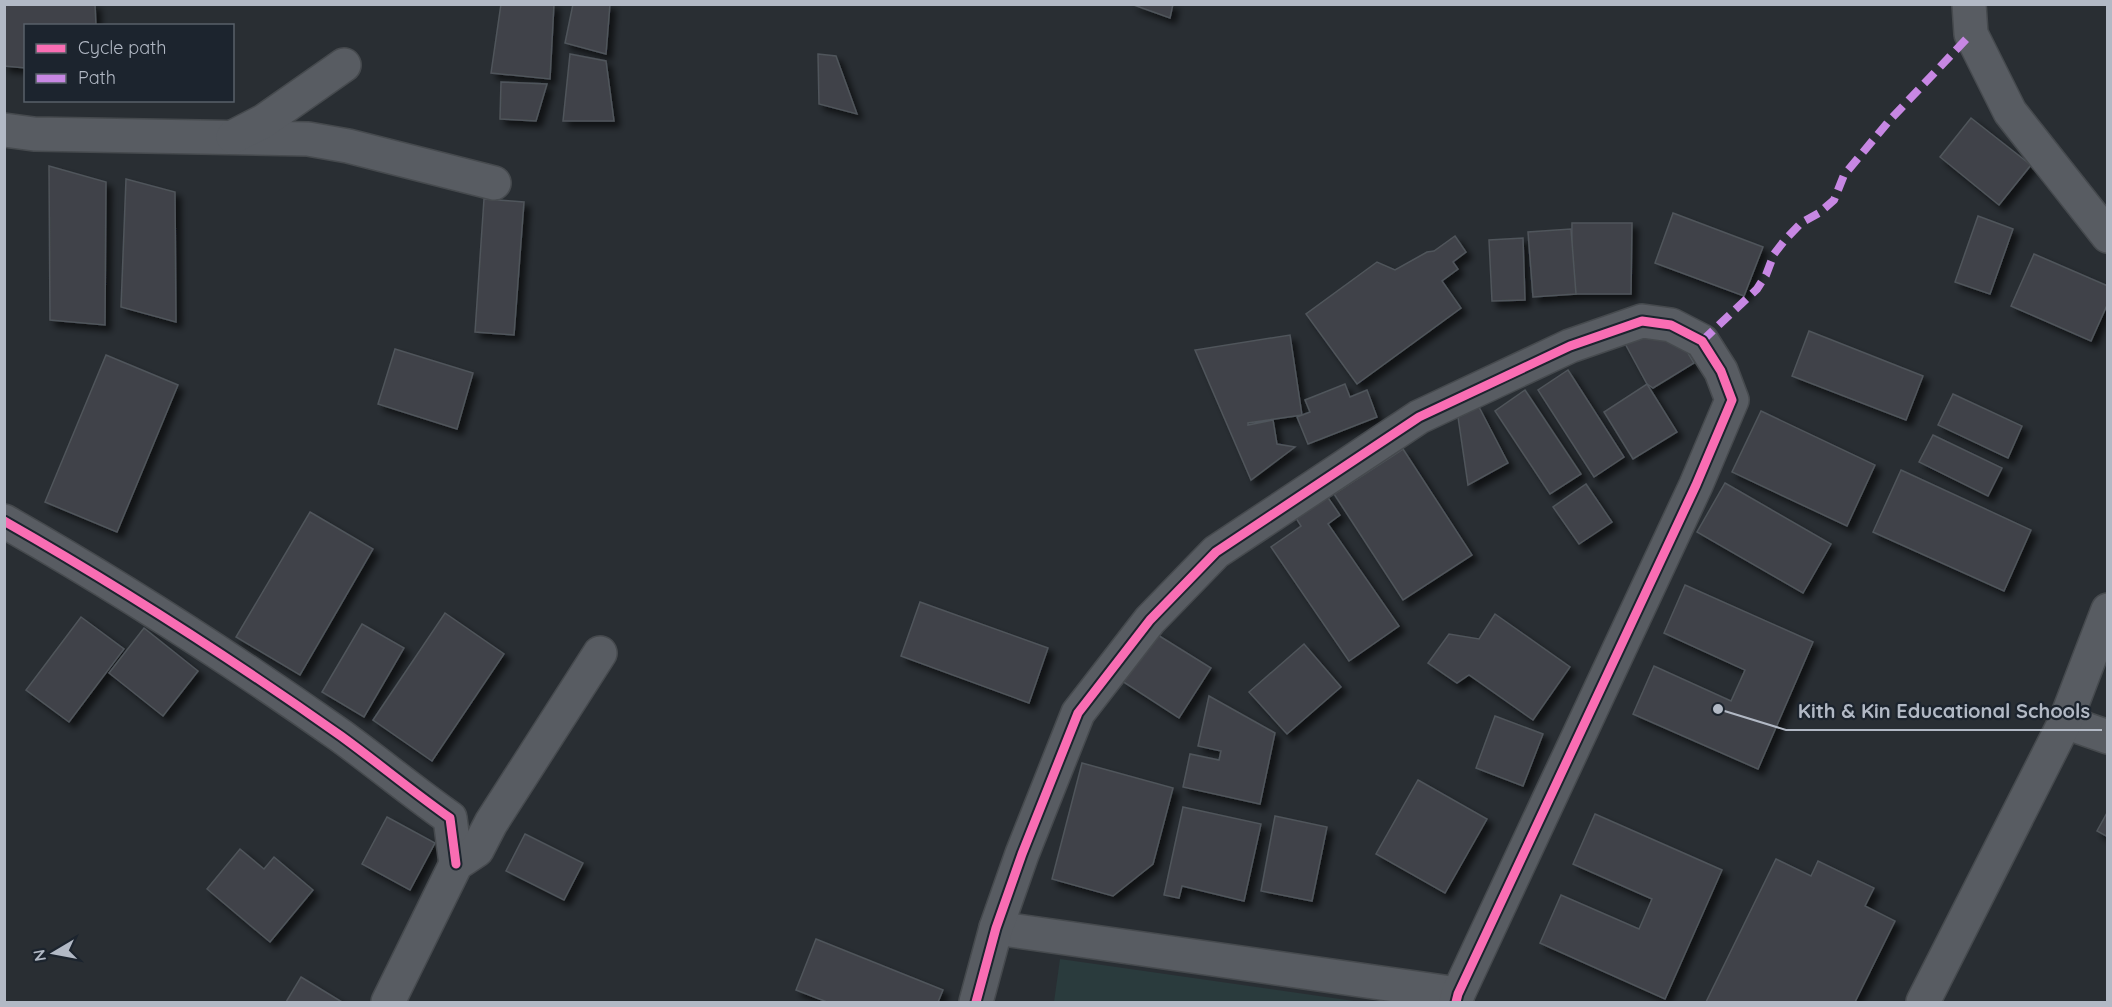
<svg xmlns="http://www.w3.org/2000/svg" width="2112" height="1007" font-family="Quicksand,sans-serif">
<style>
.green{fill:#2a3b3d}
.building{fill:#404348;stroke:#50555b;stroke-width:1.5;filter:url(#shadow)}
.lines{fill:none;stroke-linecap:round;stroke-linejoin:round}
.street-casing{stroke:#464a4e;stroke-width:36}
.street{stroke:#585c62;stroke-width:33}
.quiet{stroke:#c787e3;stroke-width:8;stroke-dasharray:15 8;stroke-linecap:butt}
.cycleway-casing{stroke:#1c242e;stroke-width:13}
.cycleway{stroke:#f96db3;stroke-width:9}
.leader{fill:none;stroke:#b2b9c5;stroke-width:2}
.callout-dot{fill:#b2b9c5;stroke:#1c242e;stroke-width:2}
.callout-label{font-size:20px;text-anchor:middle;font-weight:bold;fill:#b2b9c5;stroke:#1c242e;stroke-width:4.5;stroke-linejoin:round;paint-order:stroke}
</style>
<defs>
<filter id="shadow"><feDropShadow dx="5.5" dy="5.5" stdDeviation="3" flood-color="#0009"/></filter>
</defs>
<rect width="100%" height="100%" fill="#292e33"/>
<path class="green" d="M1060,959l301,43h-307z"/>
<g class="building">
<path d="M4,4h91l1,22h-70v42l-22,-2z"/>
<path d="M501,4h53l-4,75 -59,-6z"/>
<path d="M573,4h37l-4,50 -41,-11z"/>
<path d="M1131,4h42l-3,14z"/>
<path d="M570,54l36,7 8,60h-51z"/>
<path d="M818,54l18,2 21,58 -38,-10z"/>
<path d="M501,82l46,2 -11,37 -36,-2z"/>
<path d="M1971,118l60,47 -32,40 -59,-48z"/>
<path d="M49,166l57,16 -1,143 -55,-5z"/>
<path d="M126,179l49,13 1,130 -55,-15z"/>
<path d="M484,199l40,3 -10,133 -39,-3z"/>
<path d="M1673,213l90,34 -19,49 -89,-33z"/>
<path d="M1978,216l35,13 -23,65 -35,-12z"/>
<path d="M1572,223h60l-1,71h-60z"/>
<path d="M1571,229l5,65 -43,3 -5,-65z"/>
<path d="M1455,236l11,16 -13,10 5,7 -16,12 19,27 -104,76 -51,-70 71,-52 18,8 32,-18 7,-1z"/>
<path d="M1523,238l2,62 -33,1 -3,-61z"/>
<path d="M2034,254l74,32v17l-17,38 -80,-35z"/>
<path d="M1671,325l23,38 -41,25 -6,-4 -25,-46z"/>
<path d="M1809,331l114,45 -17,44 -114,-44z"/>
<path d="M1290,335l12,80 -54,8v2l25,-5 4,24 18,3 -44,33 -56,-130z"/>
<path d="M395,349l78,24 -16,56 -79,-25z"/>
<path d="M106,355l72,30 -61,147 -72,-30z"/>
<path d="M1568,370l56,87 -30,20 -56,-87z"/>
<path d="M1345,384l5,13 17,-7 10,27 -69,27 -11,-27 13,-5 -5,-12z"/>
<path d="M1647,384l30,48 -44,27 -29,-47z"/>
<path d="M1525,390l56,84 -31,20 -55,-83z"/>
<path d="M1953,394l69,32 -14,32 -70,-33z"/>
<path d="M1479,407l29,56 -40,22 -10,-68z"/>
<path d="M1761,411l114,54 -28,61 -115,-54z"/>
<path d="M1933,435l69,33 -14,28 -69,-34z"/>
<path d="M1403,449l69,106 -69,45 -69,-106z"/>
<path d="M1901,470l130,60 -27,61 -131,-59z"/>
<path d="M1725,483l106,61 -28,49 -106,-61z"/>
<path d="M1586,484l26,38 -33,22 -26,-37z"/>
<path d="M1322,489l18,26 -12,9 71,102 -50,35 -78,-114 30,-21 -10,-16z"/>
<path d="M310,512l63,37 -73,126 -64,-38z"/>
<path d="M1685,585l128,57 -55,127 -125,-55 21,-48 77,35 14,-31 -81,-37z"/>
<path d="M920,602l128,46 -19,55 -128,-47z"/>
<path d="M445,613l59,41 -72,107 -59,-41z"/>
<path d="M1495,614l75,53 -37,53 -64,-45 -12,8 -29,-20 21,-29 30,5z"/>
<path d="M81,617l43,32 -55,73 -43,-32z"/>
<path d="M362,624l42,24 -40,69 -42,-25z"/>
<path d="M144,628l54,43 -35,45 -54,-43z"/>
<path d="M1153,632l58,36 -32,50 -57,-37z"/>
<path d="M1304,644l37,43 -54,47 -38,-42z"/>
<path d="M1209,696l66,37 -15,71 -77,-17 7,-33 29,6 2,-9 -23,-5z"/>
<path d="M1495,716l48,18 -20,52 -47,-18z"/>
<path d="M1082,763l91,25 -20,76 -40,32 -61,-17z"/>
<path d="M1418,780l69,39 -42,74 -69,-39z"/>
<path d="M1183,807l78,17 -17,77 -62,-15 -3,12 -15,-3z"/>
<path d="M2108,811v26l-11,-6z"/>
<path d="M1595,814l127,56 -57,129 -125,-56 21,-48 78,34 13,-30 -79,-35z"/>
<path d="M1275,816l52,11 -15,74 -51,-10z"/>
<path d="M387,817l48,26 -25,47 -48,-26z"/>
<path d="M525,834l58,29 -19,37 -58,-29z"/>
<path d="M240,849l24,20 10,-12 39,33 -43,52 -63,-53z"/>
<path d="M1776,859l35,17 7,-15 56,27 -9,18 30,15 -40,81h-149z"/>
<path d="M816,939l127,51 -5,12h-111l-31,-12z"/>
<path d="M301,977l41,25h-56z"/>
</g>
<g class="lines">
<g class="street-casing">
<g id="street">
<path d="M1969,4l2,30 39,78 98,124"/>
<path d="M4,130l30,4 274,5 40,7 146,37"/>
<path d="M233,137l31,-16 80,-56"/>
<path d="M4,521c116,66 229,139 337,215 37,27 72,56 109,82l6,46"/>
<path d="M2065,722l43,15"/>
<path d="M996,928l462,66"/>
<path d="M388,1002l68,-138 21,-14 14,-27 109,-170"/>
<path d="M976,1002l20,-74 26,-74 56,-141 72,-93 66,-68 203,-135 151,-71 72,-25 29,4 31,16 19,30 11,29 -36,85 -238,509 -2,8"/>
<path d="M1923,1002l142,-280 43,-112"/>
</g>
</g>
<use href="#street" class="street"/>
<path class="quiet" d="M1702,341l55,-52 9,-14 8,-21 10,-13 17,-18 18,-10 15,-13 10,-25 45,-54 82,-87"/>
<g class="cycleway-casing">
<g id="cycleway">
<path d="M4,521c116,66 229,139 337,215 37,27 72,56 109,82l6,46"/>
<path d="M976,1002l20,-74 26,-74 56,-141 72,-93 66,-68 203,-135 151,-71 72,-25 29,4 31,16 19,30 11,29 -36,85 -238,509 -2,8"/>
</g>
</g>
<use href="#cycleway" class="cycleway"/>
</g>
<path class="leader" d="M1718 709L1786 730H2102"/>
<circle class="callout-dot" cx="1718" cy="709" r="6"/>
<g class="callout-label">
<text x="1944" y="718">Kith &amp; Kin Educational Schools</text>
</g>
<rect width="2112" height="1007" fill="none" stroke="#b2b9c5" stroke-width="12"/>
<rect x="24" y="24" width="210" height="78" fill="#1c242e" stroke="#58606a" stroke-width="1.5"/>
<rect x="36" y="44" width="30" height="9" fill="#f96db3" stroke="#58606a" stroke-width="1.5"/>
<text x="78" y="54" font-size="18" fill="#b2b9c5">Cycle path</text>
<rect x="36" y="74" width="30" height="9" fill="#c787e3" stroke="#58606a" stroke-width="1.5"/>
<text x="78" y="84" font-size="18" fill="#b2b9c5">Path</text>
<g transform="translate(54 953) rotate(260)" stroke="#1c242e" stroke-width="4.5" paint-order="stroke">
<path d="M0-4.5L10 22L0 15L-10 22Z" fill="#b2b9c5"/>
<text y="-9" font-size="16" font-weight="bold" text-anchor="middle" fill="#b2b9c5">N</text>
</g>
</svg>
